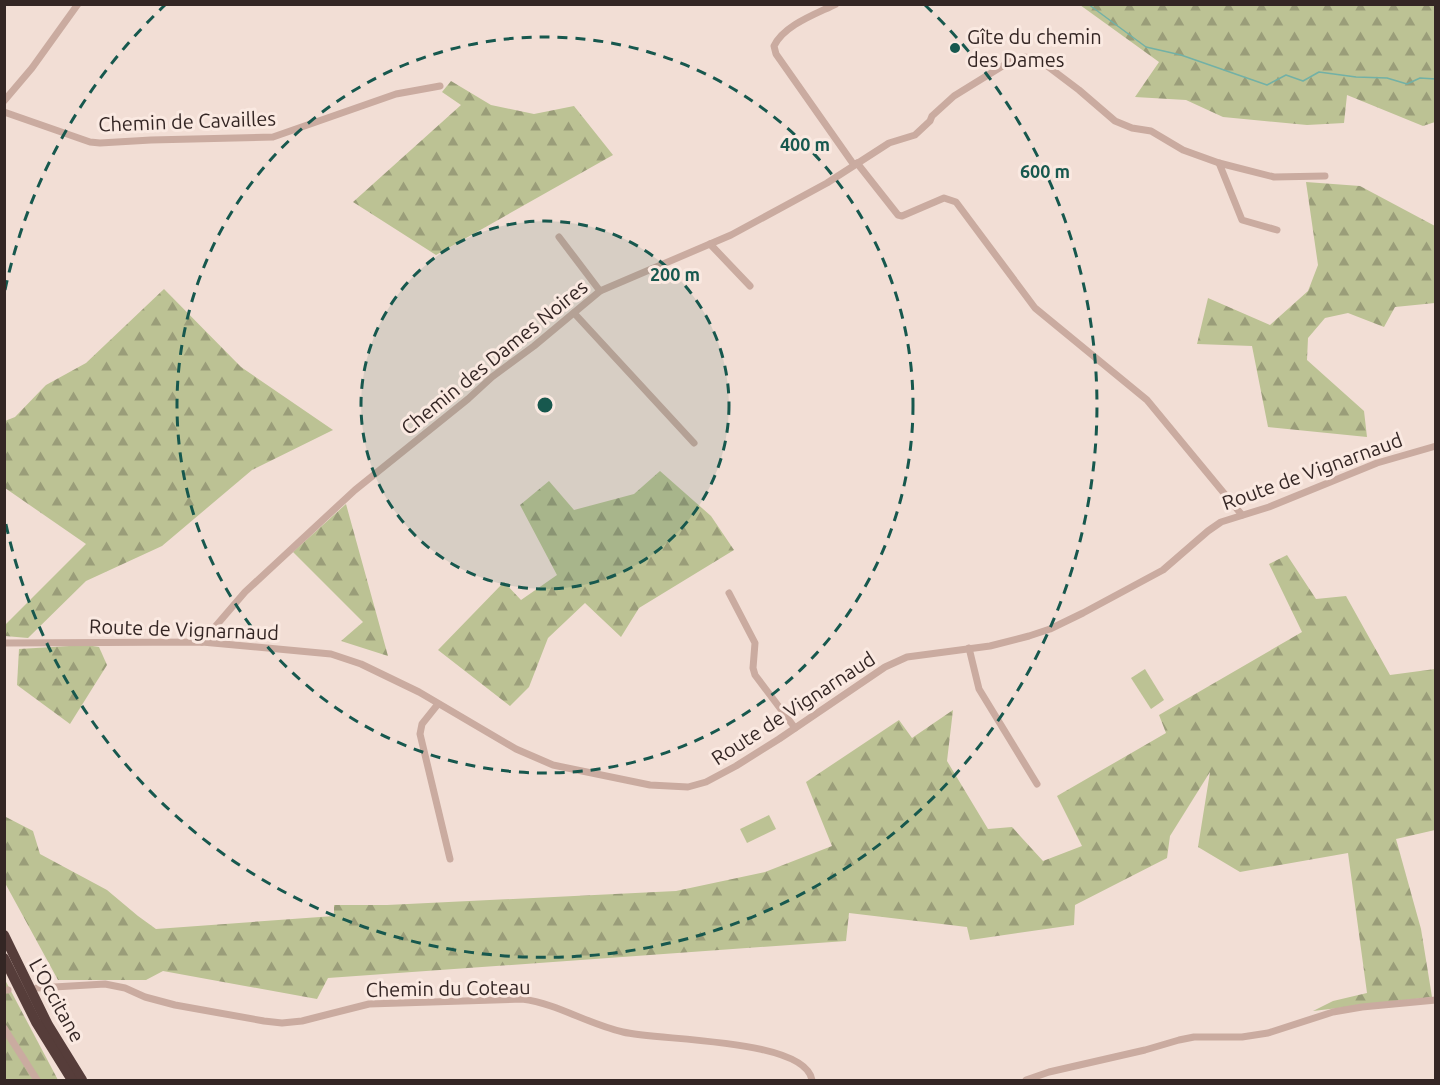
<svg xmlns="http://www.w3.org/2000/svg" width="1440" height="1085" font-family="Ubuntu,sans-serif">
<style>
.grass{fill:#bcc294}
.forest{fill:url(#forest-firs)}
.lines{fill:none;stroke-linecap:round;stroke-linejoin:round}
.stream{stroke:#72b1a6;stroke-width:1.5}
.minor{stroke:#caaba0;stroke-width:7}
.highway{stroke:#563d3a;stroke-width:10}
.ring{fill:none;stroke:#17584e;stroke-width:3;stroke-dasharray:10 8}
.poi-dot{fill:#17584e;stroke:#fae9e1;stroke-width:2}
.labels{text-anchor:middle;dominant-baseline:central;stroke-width:6;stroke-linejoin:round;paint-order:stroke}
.poi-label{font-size:20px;fill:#342624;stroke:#fae9e1;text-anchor:start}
.street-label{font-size:20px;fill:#342624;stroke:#fae9e1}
.centre{fill:#17584e;stroke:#fae9e1;stroke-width:3}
.ring-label{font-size:18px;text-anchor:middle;font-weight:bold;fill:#17584e;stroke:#fae9e1;stroke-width:6;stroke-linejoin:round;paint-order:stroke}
</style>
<defs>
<pattern id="forest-firs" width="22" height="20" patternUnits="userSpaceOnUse" patternTransform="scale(1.5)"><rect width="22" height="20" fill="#bcc294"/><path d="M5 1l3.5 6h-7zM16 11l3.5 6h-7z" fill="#9a9d79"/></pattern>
</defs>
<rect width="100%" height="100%" fill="#f2ded5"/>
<g class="grass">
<path d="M1145,669l19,31 -13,9 -20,-31z"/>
<path d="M769,815l7,14 -29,14 -7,-14z"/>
</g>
<g class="forest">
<path d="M1080,5h355v117l-12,4 -76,-31 -3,28 -37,2 -84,-8 -37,-17 -51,-3 24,-35z"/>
<path d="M451,81l40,24 43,9 40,-8 39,49 -177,100 -83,-53 108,-97 -19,-13z"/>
<path d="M1306,182l54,4 75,40v77l-40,4 -11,20 -36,-14 -23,5 -17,20 -1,22 57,51 3,26 -99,-10 -16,-81 -55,-2 11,-46 62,27 38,-34 10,-26z"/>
<path d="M164,289l77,78 92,63 -81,40 -90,76 -76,35 -58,57 -23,-2v-11l81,-81 -81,-56v-67l10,-4 31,-32 40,-22z"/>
<path d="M660,471l51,45 23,34 -95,58 -18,29 -36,-34 -37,35 -19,49 -19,19 -72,-56 66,-68 17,18 36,-25 -37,-70 29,-24 25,29 60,-16z"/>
<path d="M346,504l42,152 -47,-15 22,-19 -70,-70z"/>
<path d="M1287,555l29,44 30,-3 44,79 45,-6v161l-39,9 25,90 11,68 -119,14 20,-10 34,-8 -19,-140 -108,19 -42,-25 12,-75 -40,64 -3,22 -92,47 -1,20 -104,15 -3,-13 -118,-14 -3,28 -518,37 -11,21 -154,-28 -17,9h-88l-53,-97 -1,-67 29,15 7,23 67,36 31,26 18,13 178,-13v-11h53l289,-14 89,-19 67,-26 -26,-64 93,-62 13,18 41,-28 -6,51 41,68 24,-2 31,34 39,-15 -25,-50 109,-63 -7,-18 143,-83 -33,-68z"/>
<path d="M86,645l13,2 8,18 -37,59 -53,-39 2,-36z"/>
<path d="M4,978l54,102h-53z"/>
</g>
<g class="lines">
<path class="stream" d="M1088,4l58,43 35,8 86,30 19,-10 17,6 16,-9 37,5 31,1 20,6 13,-6 16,1"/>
<g class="minor">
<path d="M836,4c-20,10 -52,21 -62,42l2,8 78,111"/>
<path d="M4,101l28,-33 46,-64"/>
<path d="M4,112l86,30 10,1 51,-3 122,-3 123,-43 44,-8"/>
<path d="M857,163l41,52 4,1 42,-18 12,4 79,106 112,92 95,115"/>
<path d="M1219,163l23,57 35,10"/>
<path d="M559,237l41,54"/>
<path d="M710,244l40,42"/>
<path d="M574,313l120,130"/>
<path d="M729,593l26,50 -2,25 2,7 40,53"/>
<path d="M202,642l43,-50 110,-102 113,-91 24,-22 42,-31 66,-55 131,-56 96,-52 62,-40 26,-8 15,-14 2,-5 22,-20 55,-34 15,-5 14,2 41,31 36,31 17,7 19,3 32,19 36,13 55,14 51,-1"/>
<path d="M4,643l198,-1 129,12 30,10 58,28 97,57 37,16 97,20 38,2 18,-5 30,-16 43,-27 106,-72 22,-10 83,-11 39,-10 21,-7 33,-16 80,-43 45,-39 13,-9 48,-15 108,-44 59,-17"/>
<path d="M969,648l10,41 58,95"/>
<path d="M438,704l-16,20 -2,10 30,125"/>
<path d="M37,988l68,-4 20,4 20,9 30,8 89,16 18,2 20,-2 67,-17 153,-5c37,5 65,25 101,33 36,9 182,6 189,48"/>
<path d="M4,990h4"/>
<path d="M4,1028l33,52"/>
<path d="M1026,1080l23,-8 96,-22 34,-10 15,-3h48l26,-4 65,-21 29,-5 74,-7"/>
</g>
<g class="highway">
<path d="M4,935l44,90 34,55"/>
<path d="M4,958l32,64 36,58"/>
</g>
</g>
<circle cx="545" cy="405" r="184" fill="#17584e" fill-opacity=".12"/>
<g class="ring">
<circle cx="545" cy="405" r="184"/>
<circle cx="545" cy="405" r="368"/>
<path d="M5 290A552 552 0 0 1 165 5M925 5A552 552 0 1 1 5 520"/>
</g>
<circle class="poi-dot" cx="955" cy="48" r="6"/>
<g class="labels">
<g class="poi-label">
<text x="967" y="36">Gîte du chemin<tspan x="967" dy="23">des Dames</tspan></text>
</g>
<g class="street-label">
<text transform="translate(187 121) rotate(-2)">Chemin de Cavailles</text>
<text transform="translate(494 357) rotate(-39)">Chemin des Dames Noires</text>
<text transform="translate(1312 471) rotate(-20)">Route de Vignarnaud</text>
<text transform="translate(184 629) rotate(2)">Route de Vignarnaud</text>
<text transform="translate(793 708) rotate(-33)">Route de Vignarnaud</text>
<text transform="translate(448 988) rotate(-1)">Chemin du Coteau</text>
<text transform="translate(57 1000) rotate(61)">L'Occitane</text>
</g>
</g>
<circle cx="545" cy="405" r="9" class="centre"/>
<g class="ring-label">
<text x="805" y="151">400 m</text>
<text x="1045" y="178">600 m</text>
<text x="675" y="281">200 m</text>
</g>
<rect width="1440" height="1085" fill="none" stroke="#342624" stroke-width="12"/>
</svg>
